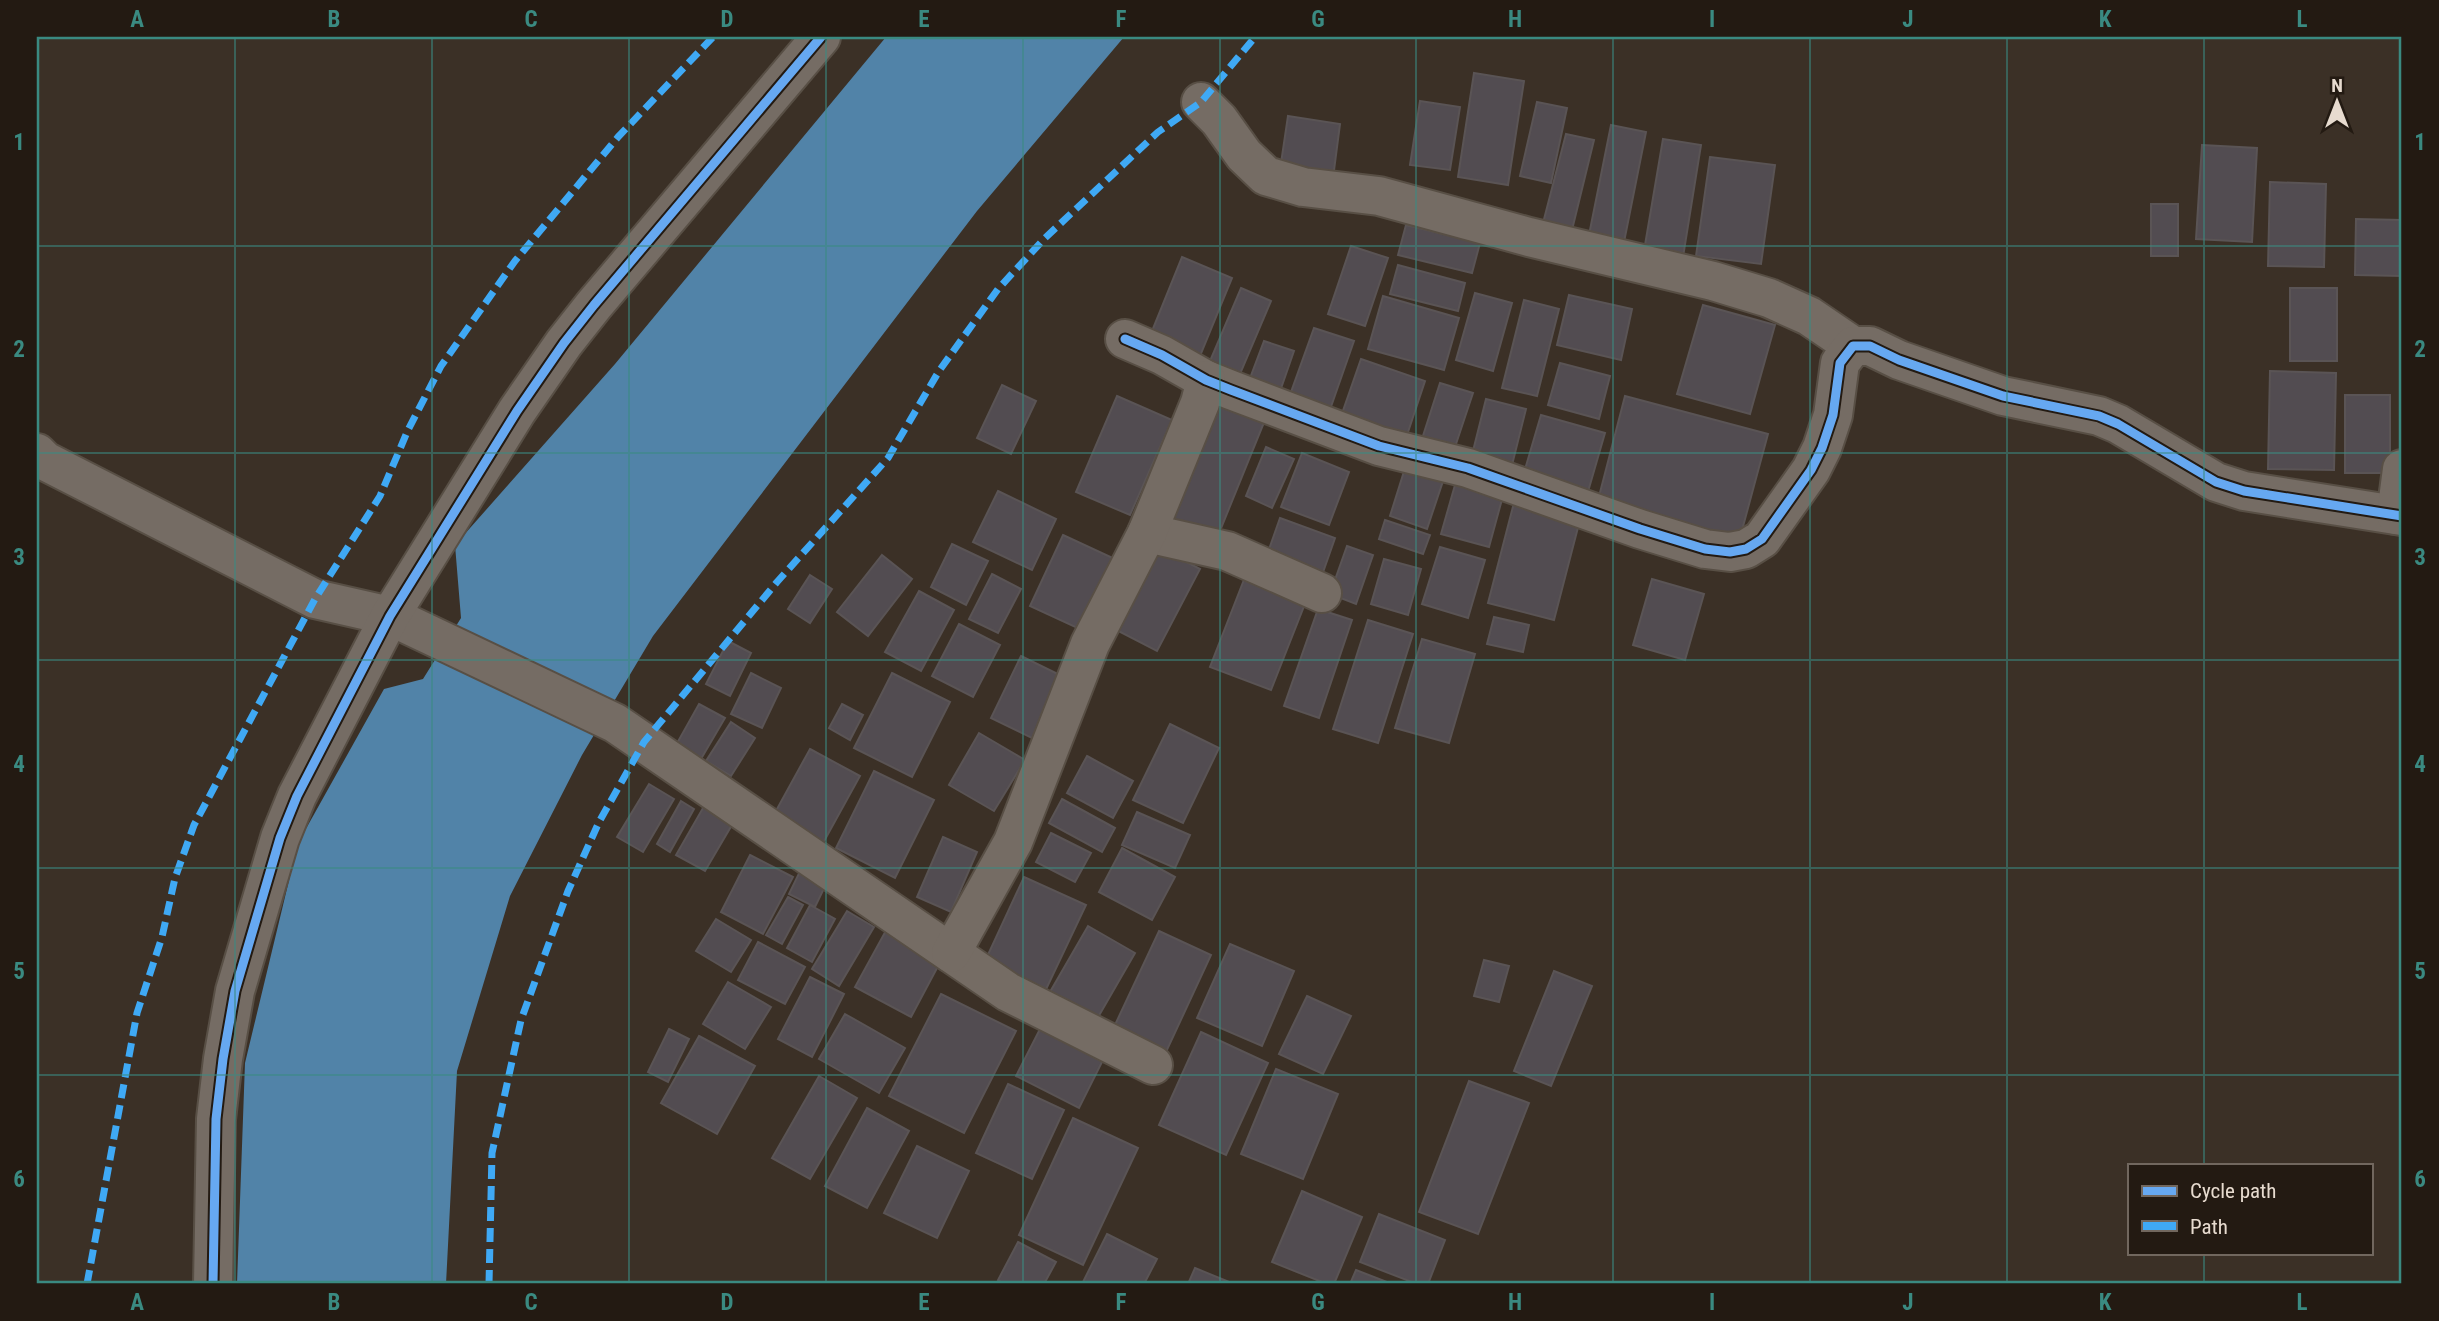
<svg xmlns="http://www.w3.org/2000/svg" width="2439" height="1321" font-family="'Roboto Condensed',sans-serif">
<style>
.water{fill:#5183a8}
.building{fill:#524c51;stroke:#5a5455;stroke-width:2}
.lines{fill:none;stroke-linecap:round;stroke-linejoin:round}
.minor-casing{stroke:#584f45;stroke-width:42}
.minor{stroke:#756c64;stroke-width:38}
.quiet{stroke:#3fa9f5;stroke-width:7;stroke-dasharray:14 7;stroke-linecap:butt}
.cycleway-casing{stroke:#231a12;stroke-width:13}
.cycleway{stroke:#66a8f1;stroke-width:9}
.grid{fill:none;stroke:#3a8a81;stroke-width:2;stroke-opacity:0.55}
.neatline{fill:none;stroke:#3a8a81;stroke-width:2.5}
.grid-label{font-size:23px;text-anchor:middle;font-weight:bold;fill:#3a8a81}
</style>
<rect width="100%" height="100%" fill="#3b3026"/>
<path class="water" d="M886,37h238l-147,174 -324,425 -71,119 -72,141 -53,175 -11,213h-209l8,-221 53,-220 86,-154 39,-10 38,-61 -6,-73 160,-181z"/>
<g class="building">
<path d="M1474,73l50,8 -16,104 -50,-8z"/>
<path d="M1420,101l40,6 -10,63 -40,-5z"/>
<path d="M1537,102l30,6 -16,75 -31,-7z"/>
<path d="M1288,116l52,8 -7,54 -53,-8z"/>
<path d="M1611,125l35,7 -22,110 -35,-7z"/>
<path d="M1566,134l28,6 -23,94 -29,-7z"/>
<path d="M1663,139l38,6 -18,112 -39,-6z"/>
<path d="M2202,145l55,3 -5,94 -56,-3z"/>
<path d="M1710,157l65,8 -14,99 -65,-8z"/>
<path d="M2270,182l56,2 -2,83 -56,-1z"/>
<rect x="2151" y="204" width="27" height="52"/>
<path d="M2356,219l46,1v56l-47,-1z"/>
<path d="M1406,225l74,18 -8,30 -74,-18z"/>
<path d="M1351,246l37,12 -23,68 -37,-12z"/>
<path d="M1182,257l50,21 -32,78 -50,-20z"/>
<path d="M1398,265l67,18 -7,28 -68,-17z"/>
<path d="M1241,288l30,13 -31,73 -30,-13z"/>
<rect x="2290" y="288" width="47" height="73"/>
<path d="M1475,293l37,10 -19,68 -37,-11z"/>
<path d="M1569,295l63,14 -11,51 -64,-15z"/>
<path d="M1383,296l76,22 -15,52 -76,-21z"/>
<path d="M1524,300l35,9 -22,87 -35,-8z"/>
<path d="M1703,305l72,20 -25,89 -73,-20z"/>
<path d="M1314,328l40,13 -28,80 -40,-15z"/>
<path d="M1264,341l30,10 -17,49 -31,-11z"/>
<path d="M1361,359l64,22 -23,69 -65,-22z"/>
<path d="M1560,363l50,13 -11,43 -51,-14z"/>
<path d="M2270,371l66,2 -2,97 -66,-1z"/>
<path d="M1440,383l33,10 -21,63 -32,-11z"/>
<path d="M1002,385l34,16 -25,53 -34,-16z"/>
<path d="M1218,395l49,20 -56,138 -49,-20z"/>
<rect x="2345" y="395" width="45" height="78"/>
<path d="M1117,396l55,24 -42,95 -54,-23z"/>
<path d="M1625,396l143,38 -30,111 -142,-37z"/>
<path d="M1486,399l40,10 -16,64 -40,-10z"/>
<path d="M1541,415l64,18 -20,69 -64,-19z"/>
<path d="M1266,447l28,12 -22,49 -26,-12z"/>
<path d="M1302,453l47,19 -20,53 -48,-18z"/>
<path d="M1406,465l38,13 -17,51 -37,-13z"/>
<path d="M1457,478l47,14 -15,55 -48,-13z"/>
<path d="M998,491l58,28 -24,51 -59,-28z"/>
<path d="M1516,495l66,17 -28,108 -66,-17z"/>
<path d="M1280,518l55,20 -14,40 -55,-20z"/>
<path d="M1385,520l45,15 -7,19 -44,-15z"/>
<path d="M1063,535l54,25 -33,71 -54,-25z"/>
<path d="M1145,540l55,29 -43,82 -56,-29z"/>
<path d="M952,544l36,17 -22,44 -35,-18z"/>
<path d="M1347,546l26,9 -17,49 -26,-10z"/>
<path d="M1440,547l45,13 -17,58 -46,-14z"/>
<path d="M882,555l30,24 -44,57 -31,-24z"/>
<path d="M1384,559l37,10 -13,46 -37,-11z"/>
<path d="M1247,572l61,24 -37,94 -61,-23z"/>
<path d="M992,574l29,15 -23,44 -29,-14z"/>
<path d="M810,575l22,14 -22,34 -22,-14z"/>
<path d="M1652,579l52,15 -19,66 -52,-15z"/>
<path d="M919,591l35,19 -33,61 -36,-19z"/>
<path d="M1318,609l34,11 -33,98 -35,-12z"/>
<path d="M1494,617l35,8 -6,27 -36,-8z"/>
<path d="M1368,620l45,14 -35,109 -45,-14z"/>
<path d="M959,624l41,21 -27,52 -41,-21z"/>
<path d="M1422,639l53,15 -26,89 -54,-15z"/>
<path d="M728,641l23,12 -21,43 -24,-12z"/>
<path d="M1021,656l47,23 -30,62 -47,-23z"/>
<path d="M751,673l30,15 -19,40 -31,-14z"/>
<path d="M892,673l58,29 -38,75 -58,-29z"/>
<path d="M699,704l26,14 -24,41 -25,-14z"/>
<path d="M842,704l21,11 -13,25 -21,-12z"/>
<path d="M731,722l24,16 -24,38 -25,-15z"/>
<path d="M1170,724l49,24 -36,75 -50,-23z"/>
<path d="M979,733l46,27 -31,51 -45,-26z"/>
<path d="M810,749l50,27 -38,69 -50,-27z"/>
<path d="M1087,756l46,25 -20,37 -46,-25z"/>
<path d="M874,771l60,29 -39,78 -59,-30z"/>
<path d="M649,784l25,15 -31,53 -26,-15z"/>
<path d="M1062,799l53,29 -13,24 -53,-29z"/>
<path d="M681,801l13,8 -24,43 -13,-8z"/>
<path d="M707,801l29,17 -31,53 -29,-16z"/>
<path d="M1137,812l53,23 -15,33 -53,-23z"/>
<path d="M1051,833l40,20 -16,29 -39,-20z"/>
<path d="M943,837l34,15 -26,60 -34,-15z"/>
<path d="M1122,848l53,29 -23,43 -53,-28z"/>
<path d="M750,855l43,22 -30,57 -42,-22z"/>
<path d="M804,863l26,13 -15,31 -26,-13z"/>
<path d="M1024,877l62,28 -45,95 -61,-28z"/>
<path d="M788,897l15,8 -21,39 -16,-9z"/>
<path d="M810,905l25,14 -23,43 -25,-14z"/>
<path d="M847,911l27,16 -35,59 -27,-17z"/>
<path d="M716,919l35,21 -20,32 -35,-21z"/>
<path d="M889,925l55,30 -33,62 -56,-30z"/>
<path d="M1088,926l47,27 -38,66 -47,-27z"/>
<path d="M1159,931l52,24 -45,97 -52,-25z"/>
<path d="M758,942l47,25 -20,37 -47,-24z"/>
<path d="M1230,944l64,27 -32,75 -65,-28z"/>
<path d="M1484,960l25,6 -10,36 -25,-6z"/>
<path d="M1554,971l38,15 -41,100 -37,-15z"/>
<path d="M810,977l34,17 -32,63 -34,-18z"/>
<path d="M728,982l43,25 -26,42 -42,-25z"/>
<path d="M941,994l75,37 -52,102 -75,-37z"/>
<path d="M1307,996l44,20 -28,58 -44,-20z"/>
<path d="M845,1014l60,34 -26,45 -60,-34z"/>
<path d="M669,1029l20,10 -21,43 -20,-10z"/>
<path d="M1040,1029l63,31 -24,48 -63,-32z"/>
<path d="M1201,1032l67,31 -42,92 -67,-30z"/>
<path d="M699,1036l56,30 -38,68 -56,-31z"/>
<path d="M1276,1069l62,25 -35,85 -62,-25z"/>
<path d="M819,1076l38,22 -47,81 -38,-21z"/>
<path d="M1469,1081l60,22 -51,131 -59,-22z"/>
<path d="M1008,1084l56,26 -32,69 -56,-26z"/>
<path d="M867,1108l42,23 -42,77 -42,-22z"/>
<path d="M1073,1118l65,30 -55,117 -64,-30z"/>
<path d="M917,1146l52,25 -32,67 -53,-25z"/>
<path d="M1302,1191l60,26 -28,67h-7l-55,-22z"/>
<path d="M1379,1214l66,26 -17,44h-11l-57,-22z"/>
<path d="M1107,1234l50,25 -13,25h-62z"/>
<path d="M1018,1242l38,20 -12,22h-39l-7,-4z"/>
<path d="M1195,1268l39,16h-46z"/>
<path d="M1356,1270l36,14h-42z"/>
</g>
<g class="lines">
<g class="minor-casing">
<g id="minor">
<path d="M1201,102l18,18 25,35 22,21 37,11 76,9 150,41 184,44 56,17 40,18 44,30"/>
<path d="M1125,339l37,16 44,25 25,10 148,56 89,22 172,61 65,20 25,3 16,-3 16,-10 49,-69 11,-22 11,-33 7,-52 13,-17h17l29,14 104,36 96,20 19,8 98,58 28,9 158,25"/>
<path d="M37,453l8,8 270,138 75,17 225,107 393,269 145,73"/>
<path d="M2396,515l6,-46"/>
<path d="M1147,533l80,18 95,42"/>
<path d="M951,953l62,-111 77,-198 57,-111 53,-130 6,-23"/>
<path d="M213,1284l3,-165 7,-60 12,-68 45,-153 17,-42 93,-180 127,-205 47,-68 30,-38 227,-268"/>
</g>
</g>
<use href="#minor" class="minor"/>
<g class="quiet">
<path d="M87,1284l50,-271 25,-76 13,-59 19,-53 121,-226 65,-103 28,-66 33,-64 74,-105 103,-124 95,-100"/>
<path d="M489,1284l3,-131 29,-133 47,-129 31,-69 45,-80 133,-160 111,-124 51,-87 59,-82 46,-50 114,-107 43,-30 54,-65"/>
</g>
<g class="cycleway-casing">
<g id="cycleway">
<path d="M1125,339l37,16 44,25 25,10 148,56 89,22 172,61 65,20 25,3 16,-3 16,-10 49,-69 11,-22 11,-33 7,-52 13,-17h17l29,14 104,36 96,20 19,8 98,58 28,9 158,25"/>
<path d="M213,1284l3,-165 7,-60 12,-68 45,-153 17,-42 93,-180 127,-205 47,-68 30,-38 227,-268"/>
</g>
</g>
<use href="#cycleway" class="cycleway"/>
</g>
<path class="grid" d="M235,37v1247M432,37v1247M629,37v1247M826,37v1247M1023,37v1247M1220,37v1247M1416,37v1247M1613,37v1247M1810,37v1247M2007,37v1247M2204,37v1128M37,246h2365M37,453h2365M37,660h2365M37,868h2365M37,1075h2365M2204,1253v31"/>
<rect width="2439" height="1321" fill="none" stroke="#231a12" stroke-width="77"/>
<rect x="2128" y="1164" width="245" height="91" fill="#231a12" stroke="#71675e" stroke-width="2"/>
<rect x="2142" y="1186" width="35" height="10" fill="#66a8f1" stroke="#71675e" stroke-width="2"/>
<text x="2190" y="1198" font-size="21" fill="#e7dbcf">Cycle path</text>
<rect x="2142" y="1221" width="35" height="10" fill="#3fa9f5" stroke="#71675e" stroke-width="2"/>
<text x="2190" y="1234" font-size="21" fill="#e7dbcf">Path</text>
<g transform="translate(2337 102)" stroke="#231a12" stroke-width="5" paint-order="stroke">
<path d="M0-5L12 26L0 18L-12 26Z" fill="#e7dbcf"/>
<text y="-10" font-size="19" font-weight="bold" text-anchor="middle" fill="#e7dbcf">N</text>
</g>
<rect x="38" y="38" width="2362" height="1244" class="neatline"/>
<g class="grid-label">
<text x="137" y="27">A</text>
<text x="334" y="27">B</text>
<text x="531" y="27">C</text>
<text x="727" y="27">D</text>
<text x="924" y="27">E</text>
<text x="1121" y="27">F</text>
<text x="1318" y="27">G</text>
<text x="1515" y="27">H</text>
<text x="1712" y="27">I</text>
<text x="1908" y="27">J</text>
<text x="2105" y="27">K</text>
<text x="2302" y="27">L</text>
<text x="19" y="150">1</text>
<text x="2420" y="150">1</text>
<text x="19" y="357">2</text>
<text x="2420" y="357">2</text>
<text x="19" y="565">3</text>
<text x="2420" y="565">3</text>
<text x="19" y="772">4</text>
<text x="2420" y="772">4</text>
<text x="19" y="979">5</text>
<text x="2420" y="979">5</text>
<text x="19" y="1187">6</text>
<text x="2420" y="1187">6</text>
<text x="137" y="1310">A</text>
<text x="334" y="1310">B</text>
<text x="531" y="1310">C</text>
<text x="727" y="1310">D</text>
<text x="924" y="1310">E</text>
<text x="1121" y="1310">F</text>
<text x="1318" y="1310">G</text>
<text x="1515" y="1310">H</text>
<text x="1712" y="1310">I</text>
<text x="1908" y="1310">J</text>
<text x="2105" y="1310">K</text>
<text x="2302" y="1310">L</text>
</g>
</svg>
